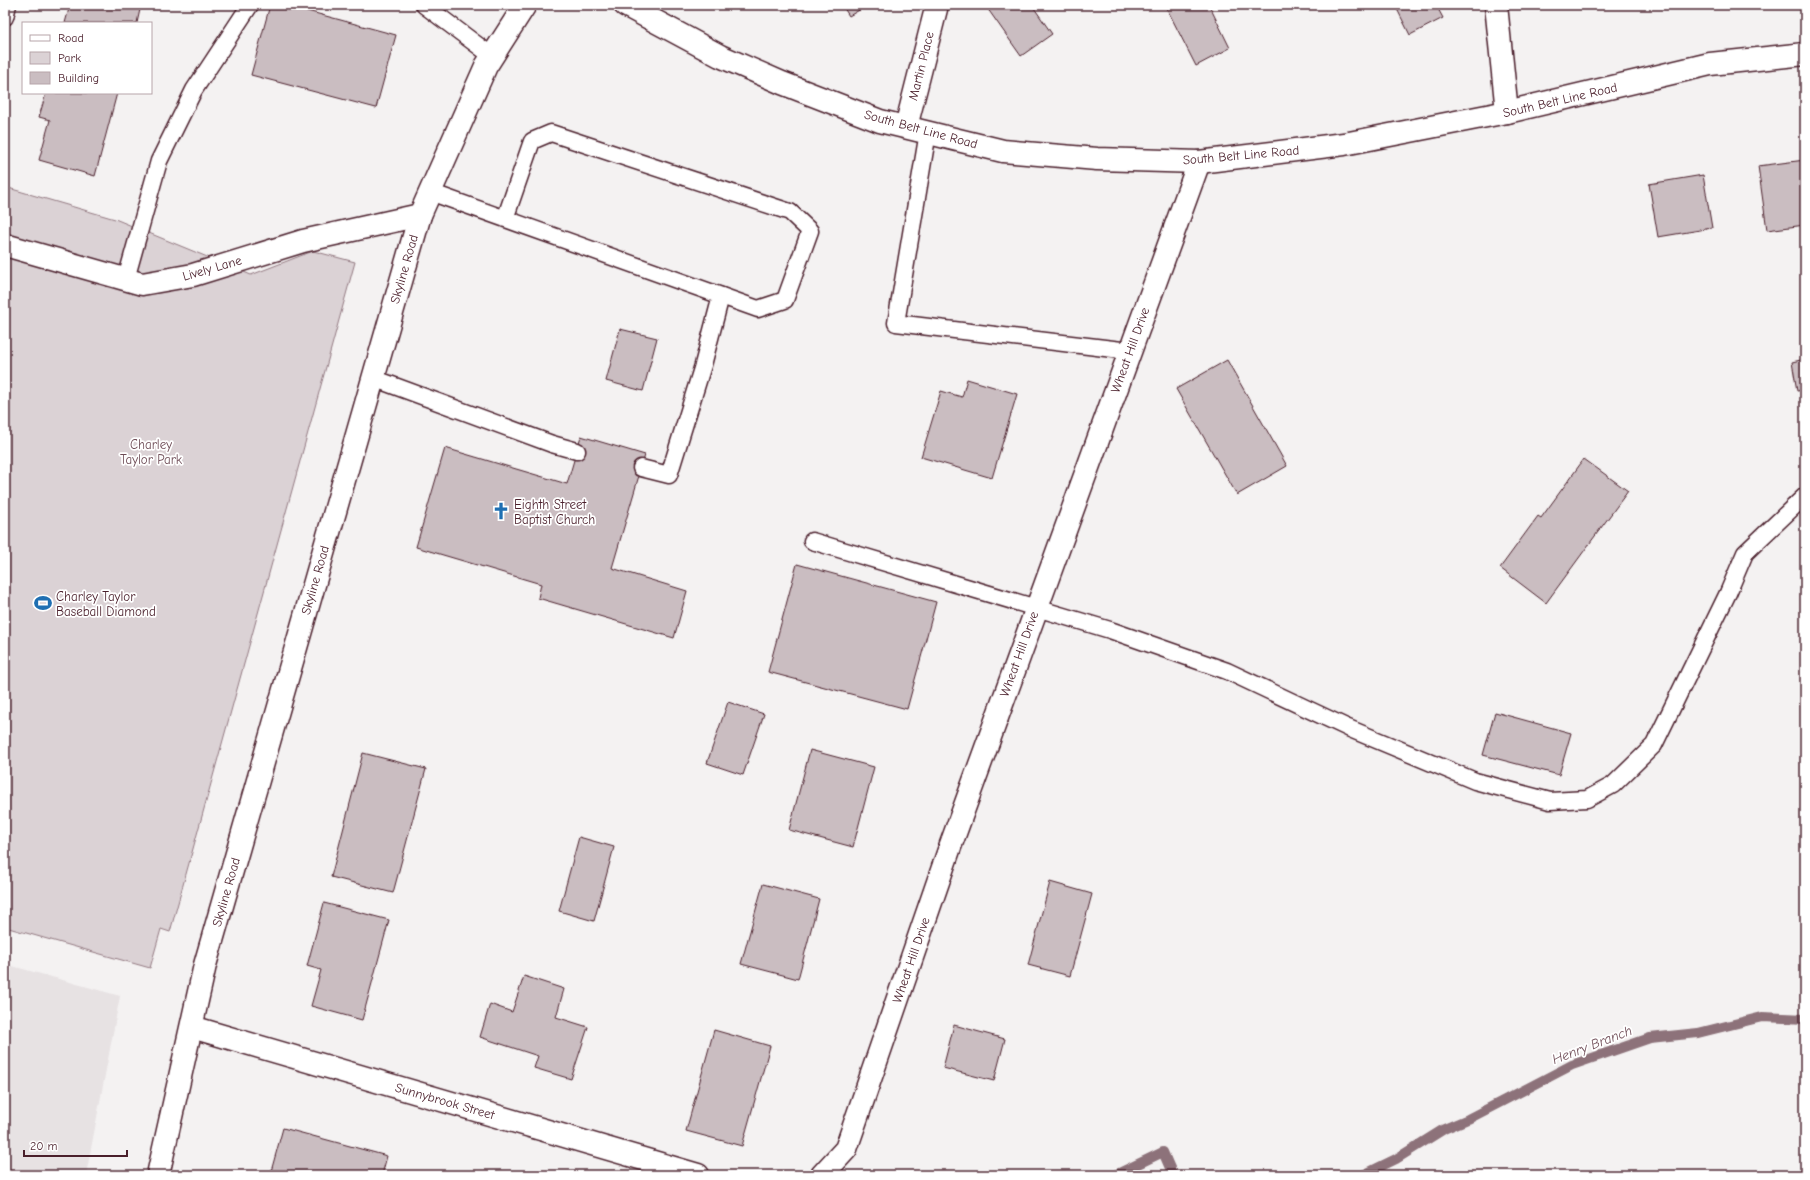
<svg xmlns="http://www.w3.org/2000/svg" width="1810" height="1180" font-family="'Comic Neue',sans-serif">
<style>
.built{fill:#e7e2e3}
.green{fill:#dbd2d5;stroke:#927880}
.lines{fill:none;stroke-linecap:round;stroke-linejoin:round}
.stream{stroke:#8d727a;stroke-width:10}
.building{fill:#cabdc1;stroke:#4a1f2b}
.service-casing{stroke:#4a1f2b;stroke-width:19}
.minor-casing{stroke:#4a1f2b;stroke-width:25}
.tertiary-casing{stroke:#4a1f2b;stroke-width:25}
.primary-casing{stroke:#4a1f2b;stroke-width:25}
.service{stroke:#fff;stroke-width:16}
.minor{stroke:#fff;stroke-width:22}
.tertiary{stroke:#fff;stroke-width:22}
.primary{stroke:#fff;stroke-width:22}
.labels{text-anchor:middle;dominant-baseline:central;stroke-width:3.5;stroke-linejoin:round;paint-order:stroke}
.street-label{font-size:13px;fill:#4a1f2b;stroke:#fff}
.park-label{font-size:13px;fill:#6e4c56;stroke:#fff}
.poi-label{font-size:13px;fill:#4a1f2b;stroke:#fff;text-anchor:start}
.water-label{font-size:14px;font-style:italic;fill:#714f59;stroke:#fff}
</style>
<rect width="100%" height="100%" fill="#f4f2f2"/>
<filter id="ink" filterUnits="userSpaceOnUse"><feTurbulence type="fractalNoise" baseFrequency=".025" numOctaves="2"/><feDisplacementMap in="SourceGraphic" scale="8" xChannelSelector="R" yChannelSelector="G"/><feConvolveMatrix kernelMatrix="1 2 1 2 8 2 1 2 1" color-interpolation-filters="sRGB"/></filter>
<g filter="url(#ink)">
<path class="built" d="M5,964l115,32 -34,179h-81z"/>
<path class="green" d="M5,187l110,32 136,56 62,-24 42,11 -185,670 -9,-3 -11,39 -145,-41z"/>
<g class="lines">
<g class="stream">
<path d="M1115,1175l48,-23 10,23"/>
<path d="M1363,1175l33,-16 48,-30 24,-10 104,-54 78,-27 48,-5 64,-16 43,2"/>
</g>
</g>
<g class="building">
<path d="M70,5h71l-4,18h-72z"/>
<path d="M270,5h15l111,30 -20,73 -125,-33z"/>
<path d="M842,5h26l-19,11z"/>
<path d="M985,5h47l20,29 -31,22z"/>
<path d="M1165,5h44l21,43 -34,18z"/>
<path d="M1395,5h41l7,13 -33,17z"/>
<path d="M46,93h71l-22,83 -56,-16 11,-40 -11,-3z"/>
<path d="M1805,160v65l-38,5 -9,-64z"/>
<path d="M1703,175l9,53 -54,9 -9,-53z"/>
<path d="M620,329l37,9 -14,53 -37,-10z"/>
<path d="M1805,359v31l-8,1 -5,-29z"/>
<path d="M1227,360l60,106 -50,29 -61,-106z"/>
<path d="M967,379l50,15 -25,84 -71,-21 20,-66 21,6z"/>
<path d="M581,436l64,19 -33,113 75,23 -13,47 -136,-40 3,-14 -125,-37 29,-99 122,36z"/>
<path d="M1584,459l44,32 -82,112 -46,-35 38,-52 3,2z"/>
<path d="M797,564l139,38 -29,107 -139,-37z"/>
<path d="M728,702l36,12 -21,61 -36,-12z"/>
<path d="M1495,712l76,21 -12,42 -76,-20z"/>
<path d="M810,750l64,17 -21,80 -64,-17z"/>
<path d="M363,753l63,16 -33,124 -62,-16z"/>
<path d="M579,837l35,10 -20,74 -35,-10z"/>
<path d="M1050,882l42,12 -22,82 -42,-11z"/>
<path d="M763,884l56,15 -21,80 -57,-15z"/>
<path d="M324,903l65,17 -27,100 -51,-14 10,-36 -14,-4z"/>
<path d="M524,976l40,13 -8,28 32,10 -17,52 -37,-11 4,-12 -58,-19 10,-33 22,8z"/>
<path d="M954,1025l51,14 -11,42 -51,-13z"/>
<path d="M714,1030l56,16 -28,100 -56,-15z"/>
<path d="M283,1128l104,28 -5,19h-112z"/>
</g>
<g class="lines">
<g class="service-casing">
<g id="service">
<path d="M424,5l68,51"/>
<path d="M5,17l3,-12"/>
<path d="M928,132l-32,191 234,28"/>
<path d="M430,192l328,117 27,-9 25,-69 -20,-19 -239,-79 -19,8 -27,78"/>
<path d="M126,279l33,-118 35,-71 56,-85"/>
<path d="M373,378l179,66 25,7"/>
<path d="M641,468l28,7 34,-110 18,-69"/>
<path d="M812,541l298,89 117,41 121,57 127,53 75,20 37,-2 26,-14 41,-40 74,-152 17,-40 60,-57"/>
</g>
</g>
<g class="minor-casing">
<g id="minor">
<path d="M1496,5l11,107"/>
<path d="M906,127l31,-122"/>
<path d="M5,245l137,39 51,-9 110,-34 117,-26"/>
<path d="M192,1027l506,148"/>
<path d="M822,1175l24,-26 104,-302 249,-685"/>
</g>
</g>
<g class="tertiary-casing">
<path id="tertiary" d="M158,1175l47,-210 215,-750 66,-149 39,-61"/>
</g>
<g class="primary-casing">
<path id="primary" d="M625,5l95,51 62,27 98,38 123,30 94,8 102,3 145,-18 163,-32 203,-48 95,-10"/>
</g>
<use href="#service" class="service"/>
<use href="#minor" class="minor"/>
<use href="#tertiary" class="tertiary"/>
<use href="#primary" class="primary"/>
</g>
</g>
<defs>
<g id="church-bare" transform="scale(1.38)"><path d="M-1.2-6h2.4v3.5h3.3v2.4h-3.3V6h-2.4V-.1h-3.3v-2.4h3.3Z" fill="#1f6fb2" stroke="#fff" stroke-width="2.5" paint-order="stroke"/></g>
<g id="stadium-bare" transform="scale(1.38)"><path d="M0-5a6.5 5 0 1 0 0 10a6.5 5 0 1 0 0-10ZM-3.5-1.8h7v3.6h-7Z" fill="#1f6fb2" stroke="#fff" stroke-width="2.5" paint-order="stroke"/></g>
</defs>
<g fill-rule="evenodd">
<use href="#church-bare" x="501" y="511"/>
<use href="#stadium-bare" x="43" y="603"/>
</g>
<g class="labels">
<g class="street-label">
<text transform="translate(921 66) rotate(-76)">Martin Place</text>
<text transform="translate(1560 100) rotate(-13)">South Belt Line Road</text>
<text transform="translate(921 129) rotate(15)">South Belt Line Road</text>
<text transform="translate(1241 155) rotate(-5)">South Belt Line Road</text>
<text transform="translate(212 268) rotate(-16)">Lively Lane</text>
<text transform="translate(404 269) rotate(-74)">Skyline Road</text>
<text transform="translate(1130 350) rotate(-70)">Wheat Hill Drive</text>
<text transform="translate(315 580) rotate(-74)">Skyline Road</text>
<text transform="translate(1019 654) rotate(-70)">Wheat Hill Drive</text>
<text transform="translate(226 892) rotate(-74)">Skyline Road</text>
<text transform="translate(911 960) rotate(-71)">Wheat Hill Drive</text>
<text transform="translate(445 1101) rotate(16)">Sunnybrook Street</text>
</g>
<g class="park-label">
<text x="151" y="444">Charley<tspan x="151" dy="15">Taylor Park</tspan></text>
</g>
<g class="poi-label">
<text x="514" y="504">Eighth Street<tspan x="514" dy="15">Baptist Church</tspan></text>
<text x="56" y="596">Charley Taylor<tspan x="56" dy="15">Baseball Diamond</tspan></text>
</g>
<g class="water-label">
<text transform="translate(1592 1045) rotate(-21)">Henry Branch</text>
</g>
</g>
<rect width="1810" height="1180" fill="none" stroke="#fff" stroke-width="20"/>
<rect x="10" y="10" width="1790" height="1160" fill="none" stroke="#4a1f2b" stroke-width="1.5" filter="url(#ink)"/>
<rect x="22" y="22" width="130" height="72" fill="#ffffff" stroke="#b7a5aa"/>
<rect x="30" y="35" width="20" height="6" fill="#ffffff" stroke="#b7a5aa"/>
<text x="58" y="42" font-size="12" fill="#4a1f2b">Road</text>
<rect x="30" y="52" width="20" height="12" fill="#dbd2d5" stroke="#b7a5aa"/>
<text x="58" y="62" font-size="12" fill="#4a1f2b">Park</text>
<rect x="30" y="72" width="20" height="12" fill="#cabdc1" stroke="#b7a5aa"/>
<text x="58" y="82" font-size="12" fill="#4a1f2b">Building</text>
<path d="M24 1150v6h103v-6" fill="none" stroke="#4a1f2b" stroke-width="2"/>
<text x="30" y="1150" font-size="12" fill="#4a1f2b" stroke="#ffffff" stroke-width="3" paint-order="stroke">20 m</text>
</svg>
